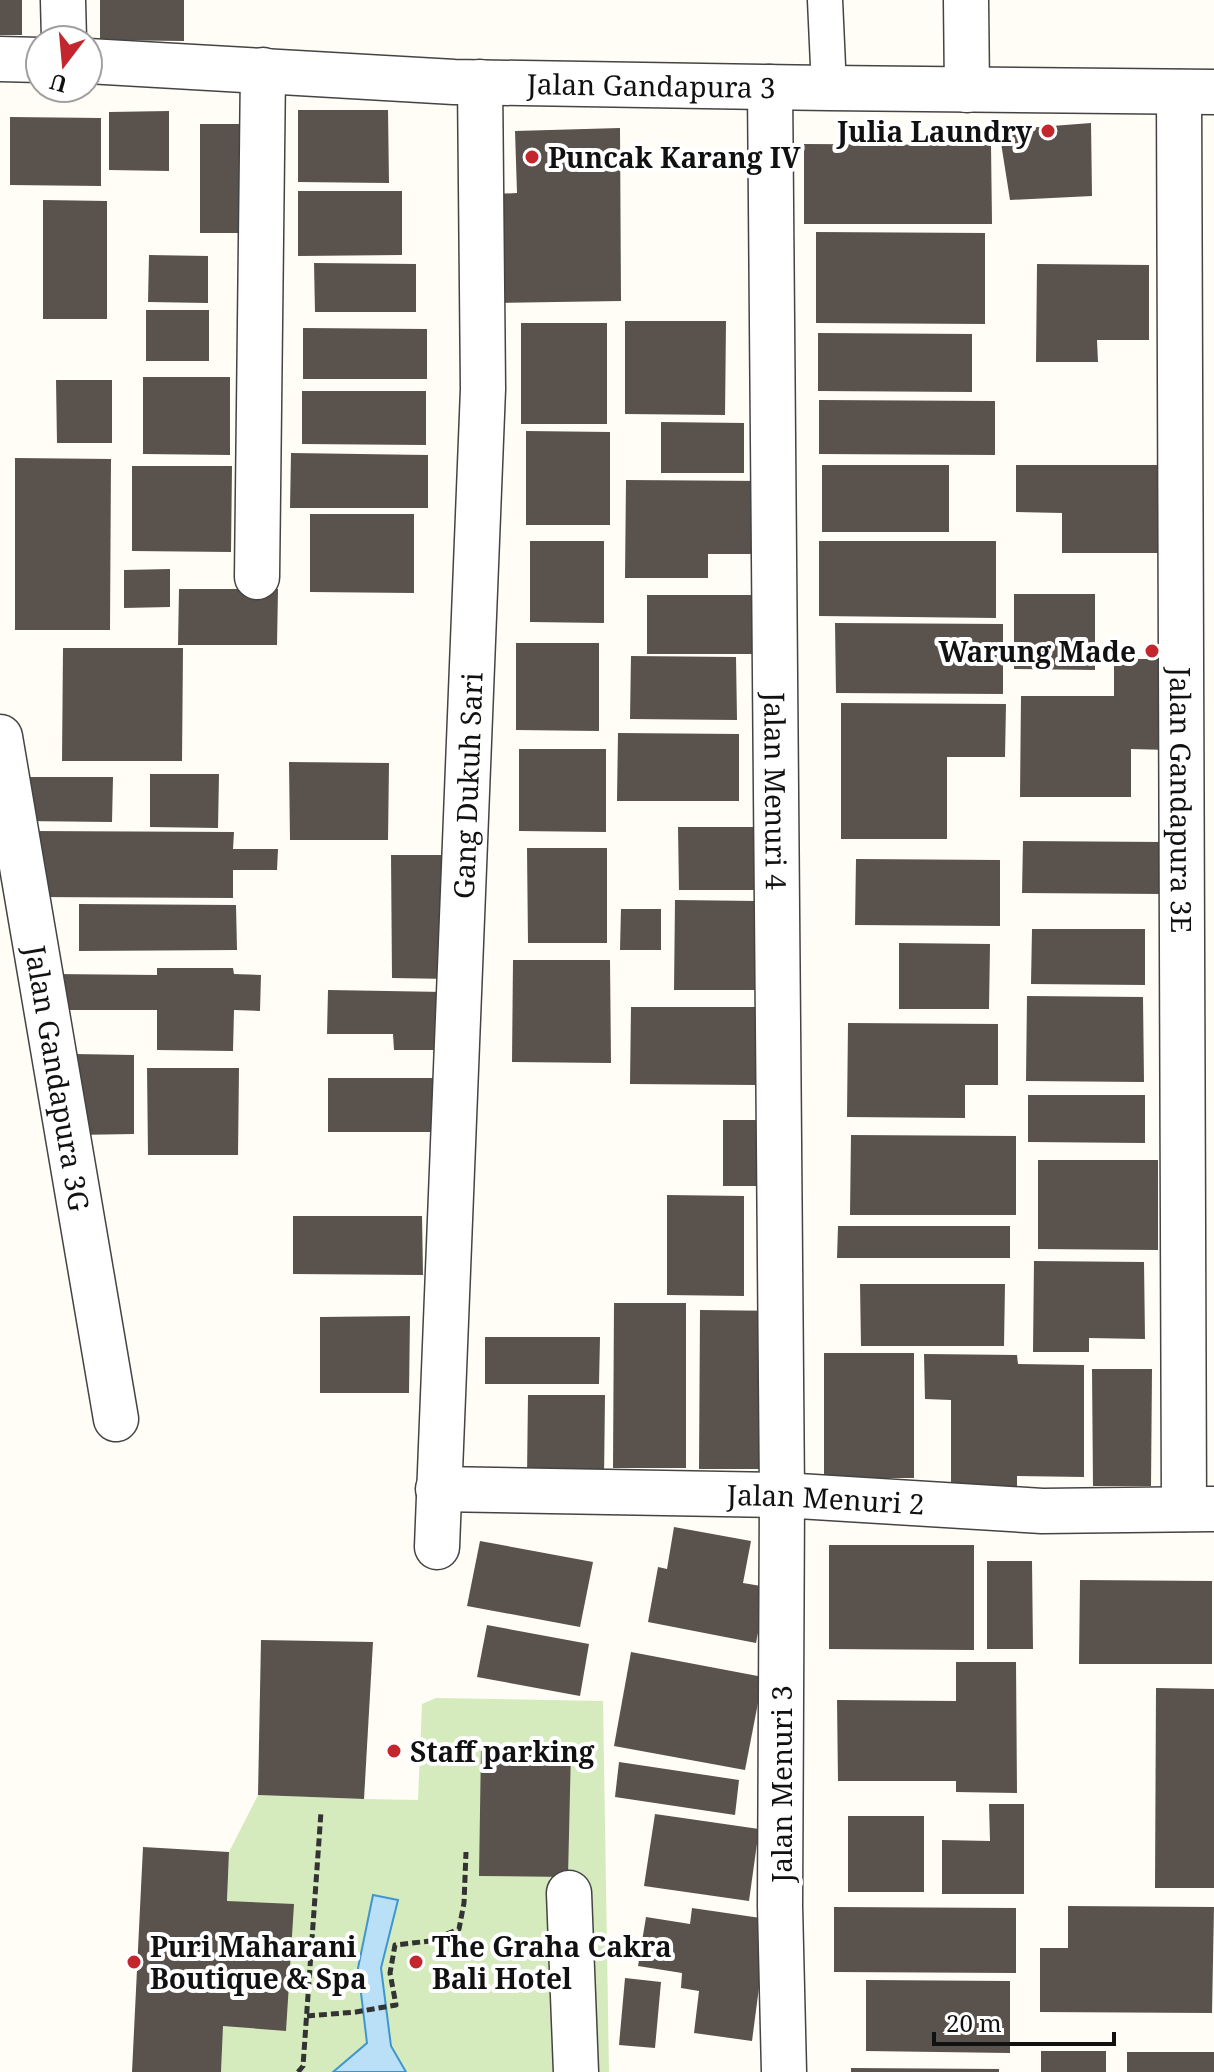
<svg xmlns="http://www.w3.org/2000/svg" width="1214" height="2072" font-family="'Noto Serif',serif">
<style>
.green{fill:#d5ebbd}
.water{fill:#b9e0f7;stroke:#3f96cf;stroke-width:2}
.building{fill:#5a524d}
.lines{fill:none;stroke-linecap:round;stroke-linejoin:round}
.lane-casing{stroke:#444;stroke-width:37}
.street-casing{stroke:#444;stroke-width:47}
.path{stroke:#333;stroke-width:5;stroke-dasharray:8 4;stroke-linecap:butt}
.lane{stroke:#fff;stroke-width:34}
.street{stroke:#fff;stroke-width:44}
.poi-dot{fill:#c4262e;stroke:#fff;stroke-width:3}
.labels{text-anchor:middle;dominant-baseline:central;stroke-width:8;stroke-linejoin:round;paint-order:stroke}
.street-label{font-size:28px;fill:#111;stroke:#fff}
.poi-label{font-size:28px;font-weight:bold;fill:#111;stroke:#fff;text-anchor:start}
</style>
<rect width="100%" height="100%" fill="#fffdf5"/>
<path class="green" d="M436,1698l167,3 6,371h-388l8,-220 29,-57 106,4 54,1 4,-96z"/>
<path class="water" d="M373,1895l25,5 -17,68 10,78 15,26h-73l34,-29 -9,-75z"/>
<g class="building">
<rect x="0" y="0" width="22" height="35"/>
<path d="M100,0h84v41l-84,-1z"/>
<path d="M298,110h90l1,73 -91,-1z"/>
<path d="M169,111v60l-60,-1v-58z"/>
<path d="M10,117l91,1v68l-91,-1z"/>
<path d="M1091,123l1,73 -82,4 -11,-70z"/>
<rect x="200" y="124" width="53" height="109"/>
<path d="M620,128l1,173 -126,2 -1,-109 23,-1 -2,-62z"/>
<path d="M804,144l187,1 1,79h-188z"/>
<path d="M298,191h104v64l-104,1z"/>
<path d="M43,200l64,1v118h-64z"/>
<path d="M816,232l169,1v91l-169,-1z"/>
<path d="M149,255l59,1v47l-60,-1z"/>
<path d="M314,263l102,1v48h-101z"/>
<path d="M1037,264l112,1v75h-52l1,22h-62z"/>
<rect x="146" y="310" width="63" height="51"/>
<path d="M625,321h101l-1,94 -100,-1z"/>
<rect x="521" y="323" width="86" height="101"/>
<path d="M303,328l124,1v50h-124z"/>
<path d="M818,333l154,1v58l-154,-1z"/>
<path d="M143,377h87v78l-87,-1z"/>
<path d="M56,380h56v63h-55z"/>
<path d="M302,391h124v54l-124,-1z"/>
<path d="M819,400l176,1v54l-176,-1z"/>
<path d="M661,422l83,1v50h-83z"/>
<path d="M526,431l84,1v93h-84z"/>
<path d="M291,453l137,2v53h-138z"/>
<path d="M15,458l96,1 -1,171h-95z"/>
<rect x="822" y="465" width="127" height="67"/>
<path d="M1016,465h142l1,88h-97v-40l-46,-1z"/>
<path d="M132,466h100l-1,86 -99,-1z"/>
<path d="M626,480l137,1v73h-55v24h-83z"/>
<path d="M310,514h104v79l-104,-1z"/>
<path d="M530,541h74v82l-74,-1z"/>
<path d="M819,541h177v77l-177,-2z"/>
<path d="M170,569v38l-46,1v-38z"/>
<path d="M179,589h99l-1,56h-99z"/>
<path d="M1014,594h81v76l-81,-1z"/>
<rect x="647" y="595" width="110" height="59"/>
<path d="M835,623l168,1v70l-167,-1z"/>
<path d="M516,643h83v88l-83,-1z"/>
<path d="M63,648h120l-1,113h-120z"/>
<path d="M631,656l105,1 1,63 -107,-1z"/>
<path d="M1114,659h56l-1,91 -38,-1v48h-111l1,-101h93z"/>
<path d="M841,703l165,1 -1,53h-58v82h-106z"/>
<path d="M618,733l121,1v67h-122z"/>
<path d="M519,749h87v83l-87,-1z"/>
<path d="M289,762l100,1 -1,77h-98z"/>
<path d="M150,774h69l-1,54 -68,-1z"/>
<path d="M23,777h90l-1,45 -90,-1z"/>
<path d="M678,827h86l1,63h-86z"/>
<path d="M32,831l202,1 -1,17h45l-1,21h-44v28l-201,-1z"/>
<path d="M1023,841l139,1 1,52 -141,-1z"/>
<path d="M527,848h80v95h-79z"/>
<path d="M391,855h60v124l-59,-1z"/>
<path d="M856,859l144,1v66l-145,-1z"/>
<path d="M675,900l82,1v89h-83z"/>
<path d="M79,904l157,1 1,45 -158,1z"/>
<path d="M621,909h40v41h-41z"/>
<path d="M1032,929h113v56l-114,-1z"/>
<path d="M899,943l91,1 -1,65h-90z"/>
<path d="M513,960h97l1,103 -99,-1z"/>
<path d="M157,968h76l1,6 27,1 -1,36 -26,-1 -1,41 -76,-1v-40h-105v-36l105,1z"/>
<path d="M328,990l117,2v58h-51l-1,-16h-66z"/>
<path d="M1027,996l116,1 1,85 -118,-1z"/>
<path d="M631,1007h125v78l-126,-1z"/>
<path d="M848,1023l150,1v61h-33v33l-118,-1z"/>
<path d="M74,1054l60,1v79l-60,1z"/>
<path d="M147,1068h92l-1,87h-90z"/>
<rect x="328" y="1078" width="112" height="54"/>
<path d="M1028,1095h117v48l-117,-1z"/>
<path d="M723,1120h52l-1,66h-51z"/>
<path d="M851,1135l165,1v79h-166z"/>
<path d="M1038,1160h120v90l-120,-1z"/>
<path d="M667,1195l77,1v100l-77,-1z"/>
<path d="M293,1216h129l1,59 -130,-1z"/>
<path d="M838,1226h172v32h-173z"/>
<path d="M1034,1261l110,1 1,77 -56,-1v14h-56z"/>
<path d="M860,1284h145l-1,62h-143z"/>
<path d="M614,1303h72v165h-73z"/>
<path d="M700,1310l79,1v158h-80z"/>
<path d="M410,1316l-1,77h-89v-76z"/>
<path d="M485,1337h115l-1,47h-114z"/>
<rect x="824" y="1353" width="90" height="125"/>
<path d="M924,1354l93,1 1,9 66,1v112l-67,-1v15h-66v-91l-26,-1z"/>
<path d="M1092,1369h60l-1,117h-58z"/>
<path d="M528,1395h77l-1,84 -77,-1z"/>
<path d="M674,1527l77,14 -8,42 24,4 -11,56 -108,-21 10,-55 9,2z"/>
<path d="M480,1541l113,21 -13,65 -113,-21z"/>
<path d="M829,1545h145v105l-145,-1z"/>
<path d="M987,1561h45l1,88h-46z"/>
<path d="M1080,1580l132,1v83h-133z"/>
<path d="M487,1625l102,19 -9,52 -103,-19z"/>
<path d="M261,1640l112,2 -9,157 -106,-4z"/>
<path d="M631,1652l132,25 -18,93 -131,-24z"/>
<path d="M956,1662h60l1,131 -61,-1v-11h-118l-1,-81 119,1z"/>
<path d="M1156,1688l58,1v199h-59z"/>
<path d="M481,1747l90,2 -3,128 -89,-1z"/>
<path d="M619,1762l120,18 -4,35 -120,-18z"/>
<path d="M989,1804h35v90h-82v-54l48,1z"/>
<path d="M655,1814l104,15 -10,72 -105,-15z"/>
<rect x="848" y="1816" width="76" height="76"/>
<path d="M143,1847l86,5 -2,49 67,3 -8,127 -63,-5 -2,46h-89z"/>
<path d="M1068,1906l146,1 -2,106 -172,-1v-64h28z"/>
<path d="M834,1907l182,1v65l-182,-1z"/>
<path d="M692,1908l76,11 -16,122 -58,-8 5,-42 -18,-3 1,-15 -44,-7 8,-49 44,7z"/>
<path d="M625,1978l36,4 -6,66 -36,-3z"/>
<path d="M866,1980l144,1v72l-144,-2z"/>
<rect x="1041" y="2051" width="65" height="21"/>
<rect x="1127" y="2052" width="87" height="20"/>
<path d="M851,2068l148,1v3h-148z"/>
</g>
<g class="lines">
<g class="lane-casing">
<path id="lane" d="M825,0l4,88"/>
</g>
<g class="street-casing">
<g id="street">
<path d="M63,0l1,40"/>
<path d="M966,0l1,90"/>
<path d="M0,59l40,1"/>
<path id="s1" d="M88,61l366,21 375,6 385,4"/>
<path id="s2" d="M770,87l12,1408 -2,411 4,166"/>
<path id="s3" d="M1179,92l5,1417"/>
<path d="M257,577l6,-507"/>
<path id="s4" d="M0,737l116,682"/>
<path id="s5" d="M438,1489l344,6 260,16 170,-2"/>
<path id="s6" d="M437,1547l46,-1158 -3,-307"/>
<path d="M569,1893l7,179"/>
</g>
</g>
<g class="path">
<path d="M307,2016l49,-4 40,-7 -6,-32 5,-28 35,-4 29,-12 5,-26 2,-51"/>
<path d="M298,2072l5,-6 18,-254"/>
</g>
<use href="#lane" class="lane"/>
<use href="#street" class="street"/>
</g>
<g class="poi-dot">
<circle cx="1048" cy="131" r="8"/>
<circle cx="532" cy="157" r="8"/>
<circle cx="1152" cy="651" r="8"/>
<circle cx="394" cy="1751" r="8"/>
<circle cx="134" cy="1962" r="8"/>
<circle cx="416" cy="1962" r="8"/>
</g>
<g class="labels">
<g class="street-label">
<text stroke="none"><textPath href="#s1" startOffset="564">Jalan Gandapura 3</textPath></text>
<text stroke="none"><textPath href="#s6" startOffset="762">Gang Dukuh Sari</textPath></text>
<text stroke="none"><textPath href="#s2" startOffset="704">Jalan Menuri 4</textPath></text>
<text stroke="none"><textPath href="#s3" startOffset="708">Jalan Gandapura 3E</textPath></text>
<text stroke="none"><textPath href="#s4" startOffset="346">Jalan Gandapura 3G</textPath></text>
<text stroke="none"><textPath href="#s5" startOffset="388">Jalan Menuri 2</textPath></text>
<text transform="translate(781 1784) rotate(-90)">Jalan Menuri 3</text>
</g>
<g class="poi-label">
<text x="1032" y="131" text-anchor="end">Julia Laundry</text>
<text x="548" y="157">Puncak Karang IV</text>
<text x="1136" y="651" text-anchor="end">Warung Made</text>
<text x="410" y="1751">Staff parking</text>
<text x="150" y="1946">Puri Maharani<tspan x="150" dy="32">Boutique &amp; Spa</tspan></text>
<text x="432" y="1946">The Graha Cakra<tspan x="432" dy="32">Bali Hotel</tspan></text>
</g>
</g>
<g transform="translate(64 64) rotate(196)"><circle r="38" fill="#ffffff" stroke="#a0a0a0" stroke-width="2"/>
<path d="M0-6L14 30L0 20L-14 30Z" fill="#c4262e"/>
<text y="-12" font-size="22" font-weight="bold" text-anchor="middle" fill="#111111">U</text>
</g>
<path d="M934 2032v12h180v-12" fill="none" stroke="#111111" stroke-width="4"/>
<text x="946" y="2032" font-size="24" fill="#111111" stroke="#ffffff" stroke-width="6" paint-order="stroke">20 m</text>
</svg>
